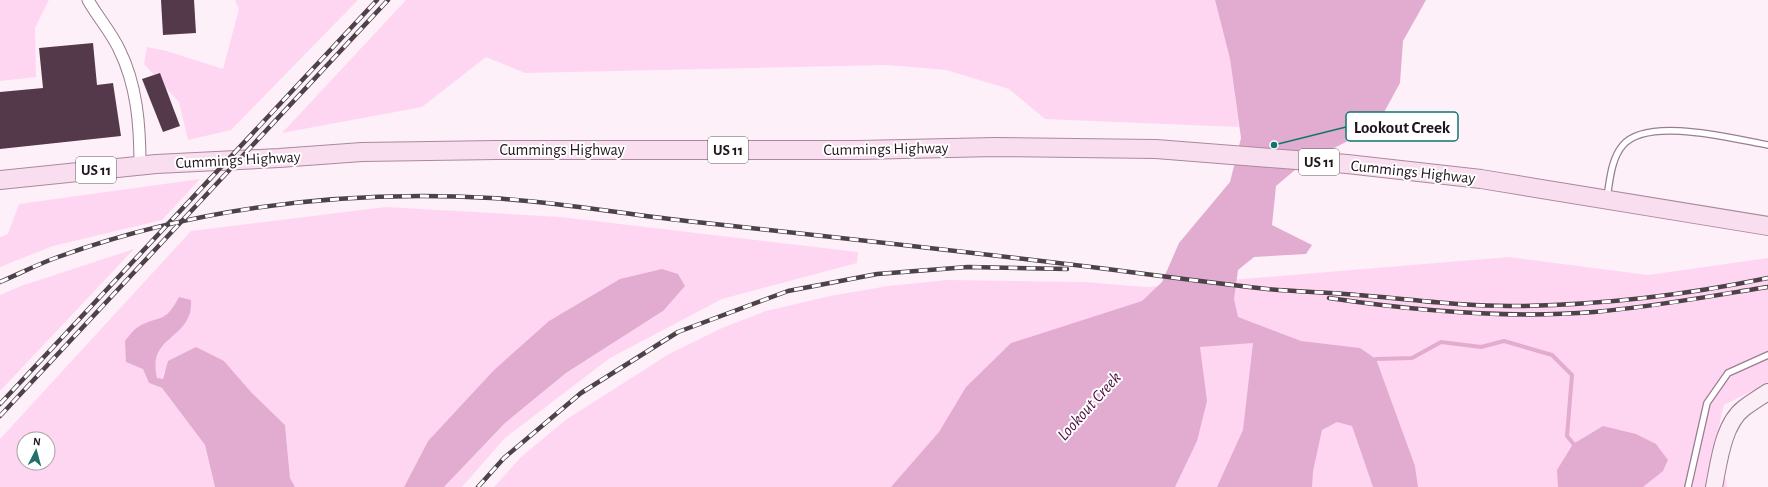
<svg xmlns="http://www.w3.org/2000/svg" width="1768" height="487" font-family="'Alegreya Sans',sans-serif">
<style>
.green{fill:#ffd6f1;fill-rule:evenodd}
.water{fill:#e2acd0}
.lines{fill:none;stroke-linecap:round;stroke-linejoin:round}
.stream{stroke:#e2acd0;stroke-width:4}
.building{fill:#54394b}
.lane-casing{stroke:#9b7d91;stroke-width:8}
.street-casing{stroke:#9b7d91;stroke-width:13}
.secondary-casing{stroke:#9b7d91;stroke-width:18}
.primary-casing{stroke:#aa899e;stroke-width:20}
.lane{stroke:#fff;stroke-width:5.5}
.street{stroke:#fff;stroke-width:11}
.secondary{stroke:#fbeef7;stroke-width:16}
.primary{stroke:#f8deef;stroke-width:18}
.rail-casing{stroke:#4e424a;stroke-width:4.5}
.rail{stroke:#fff;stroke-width:3;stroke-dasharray:9;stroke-linecap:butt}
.labels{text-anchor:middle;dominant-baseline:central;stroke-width:4;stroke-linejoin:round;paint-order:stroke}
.shield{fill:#fff;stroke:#645b61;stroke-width:1}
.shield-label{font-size:15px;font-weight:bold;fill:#21151d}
.street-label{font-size:16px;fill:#21151d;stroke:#fff}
.water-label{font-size:17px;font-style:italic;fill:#4c0e3e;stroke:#fff}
.leader{fill:none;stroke:#0f766e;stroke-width:1.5}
.callout-dot{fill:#0f766e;stroke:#fff;stroke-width:1.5}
.callout{fill:#fff;stroke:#0f766e;stroke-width:1.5}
.callout-label{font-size:17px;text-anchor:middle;font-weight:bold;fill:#21151d}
</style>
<rect width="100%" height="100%" fill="#fef0f9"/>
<g class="green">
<path d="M0,0h49l-14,28 1,49 -36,4z"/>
<path d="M235,0h123l-127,130 -43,10 -9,-38 -35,-38 3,-17 20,4 56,18 16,-60z"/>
<path d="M406,0h809l15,59 9,68 -194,-8 -36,-30 -63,-19 -59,-5 -362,8 -39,-16 -64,50 -140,26z"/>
<path d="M200,179l-38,41 -109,26 -53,21v-30l8,-3 11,-30z"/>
<path d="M386,207l175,10 297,35 -1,11 -135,36 -112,59 -105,80 -43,49h-18l61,-64 61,-50 97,-62 -170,60 -65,70 -24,46h-109l-5,-9 -5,-53 -34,-33 -27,-31 -60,11 -1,8 -6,-2 -3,-11 4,-17 9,-9 12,-44c-12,22 -19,22 -41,31l5,41 6,14 13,5 43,57 10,42h-215v-48l191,-208zM24,439h24v24h-24z"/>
<path d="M134,249l-134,142v-96l21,-9z"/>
<path d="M1509,257l139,18 120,-17v125l-44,22 -7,29 10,53h-1233l27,-30 46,-38 102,-65 53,-26 44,-17 64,-15 58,-10 59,-6 138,2 61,5z"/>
</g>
<g class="water">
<path d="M1215,0h211l-23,41 -3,42 -24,44 -74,37 -26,22 -4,39 40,20 -6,9 -52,3 -16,13 -4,29 4,18 63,24 59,7 16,11 39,107 3,21h-45l-21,-61 -15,-4 -15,8 -9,41 -1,16h-95l26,-57 10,-87 -53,4 7,54 -10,40 -22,46h-284l48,-55 27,-45 45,-44 131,-42 20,-19 17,-39 51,-61 11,-44 -11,-79z"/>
<path d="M662,269l16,5 7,12 -22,25 -97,62 -61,50 -61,64h-40l24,-46 65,-70 56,-50 71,-42z"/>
<path d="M179,297l12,3c0,4 0,9 -1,13 -9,28 -42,26 -33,65l6,1 5,-18 28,-14 28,14 27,31 34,33 5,53 5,9h-80l-10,-42 -43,-57 -13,-5 -6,-14 -17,-7 -1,-21c4,-5 8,-11 13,-14 22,-13 26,-2 41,-30z"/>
<path d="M1603,426l33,8 20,10 12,16 -5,11 -20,16h-85l-1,-17 16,-26z"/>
</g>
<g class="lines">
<path class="stream" d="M1371,362l5,-3 36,-1 29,-16 40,5 23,-6 48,14 20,20 -5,61 10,12"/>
</g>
<g class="building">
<path d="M161,0h33l2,33 -33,2z"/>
<path d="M93,43l4,42 16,-2 8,53 -121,13v-57l43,-4 -4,-40z"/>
<path d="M160,73l20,53 -17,6 -21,-53z"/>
</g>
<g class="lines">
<g class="lane-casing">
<g id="lane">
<path d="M1607,197c3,-17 4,-38 16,-52 25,-29 111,-6 145,0"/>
<path d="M1688,487l19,-84 21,-30 40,-18"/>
</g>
</g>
<g class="street-casing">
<path id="street" d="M88,0c9,16 23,32 31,49 18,36 21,76 21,116"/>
</g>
<g class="secondary-casing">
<path id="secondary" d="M1714,487c5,-25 9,-63 30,-79 8,-6 16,-11 24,-16"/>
</g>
<g class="primary-casing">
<path id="primary" d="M0,180l156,-16 123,-6 83,-6 135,-2h362l136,-3 161,2 191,15 134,15 287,47"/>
</g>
<use href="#lane" class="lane"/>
<use href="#street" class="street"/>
<use href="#secondary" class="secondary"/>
<use href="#primary" class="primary"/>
<g class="rail-casing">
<g id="rail">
<path d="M0,282c19,-8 38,-18 58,-25 139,-50 286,-67 433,-59 69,4 137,17 205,24 137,15 274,30 411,47 53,7 107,14 160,20 30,3 60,3 90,6 54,4 107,12 161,11 84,-1 168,-11 250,-28"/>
<path d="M1329,298c88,13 177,21 265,14 59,-5 116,-16 174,-25"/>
<path d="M0,404l377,-404"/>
<path d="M0,416l388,-416"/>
<path d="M478,487l26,-29 77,-65 97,-61 110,-41 89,-17 91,-7 99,2"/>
</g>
</g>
<use href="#rail" class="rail"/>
</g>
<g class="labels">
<g class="shield">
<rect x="708" y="137" width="40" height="26" rx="3"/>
<rect x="1299" y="149" width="40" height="26" rx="3"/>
<rect x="76" y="157" width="40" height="26" rx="3"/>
</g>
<g class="shield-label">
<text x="728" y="150">US 11</text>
<text x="1319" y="162">US 11</text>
<text x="96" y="170">US 11</text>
</g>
<g class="street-label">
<text transform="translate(886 149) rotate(-1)">Cummings Highway</text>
<text x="562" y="150">Cummings Highway</text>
<text transform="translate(238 160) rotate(-3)">Cummings Highway</text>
<text transform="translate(1413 172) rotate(6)">Cummings Highway</text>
</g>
<g class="water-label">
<text transform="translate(1089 406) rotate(-48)">Lookout Creek</text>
</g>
</g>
<path class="leader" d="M1274 145L1346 127"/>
<circle class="callout-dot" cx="1274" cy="145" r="4"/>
<rect class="callout" x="1346" y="112" width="112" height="29" rx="4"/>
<g class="callout-label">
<text x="1402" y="133">Lookout Creek</text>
</g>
<g transform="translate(36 451) rotate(6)"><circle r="19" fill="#ffffff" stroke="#a6a1a5"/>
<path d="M0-3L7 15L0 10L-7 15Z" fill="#256f6a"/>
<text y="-6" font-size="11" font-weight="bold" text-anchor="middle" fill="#21151d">N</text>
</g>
</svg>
